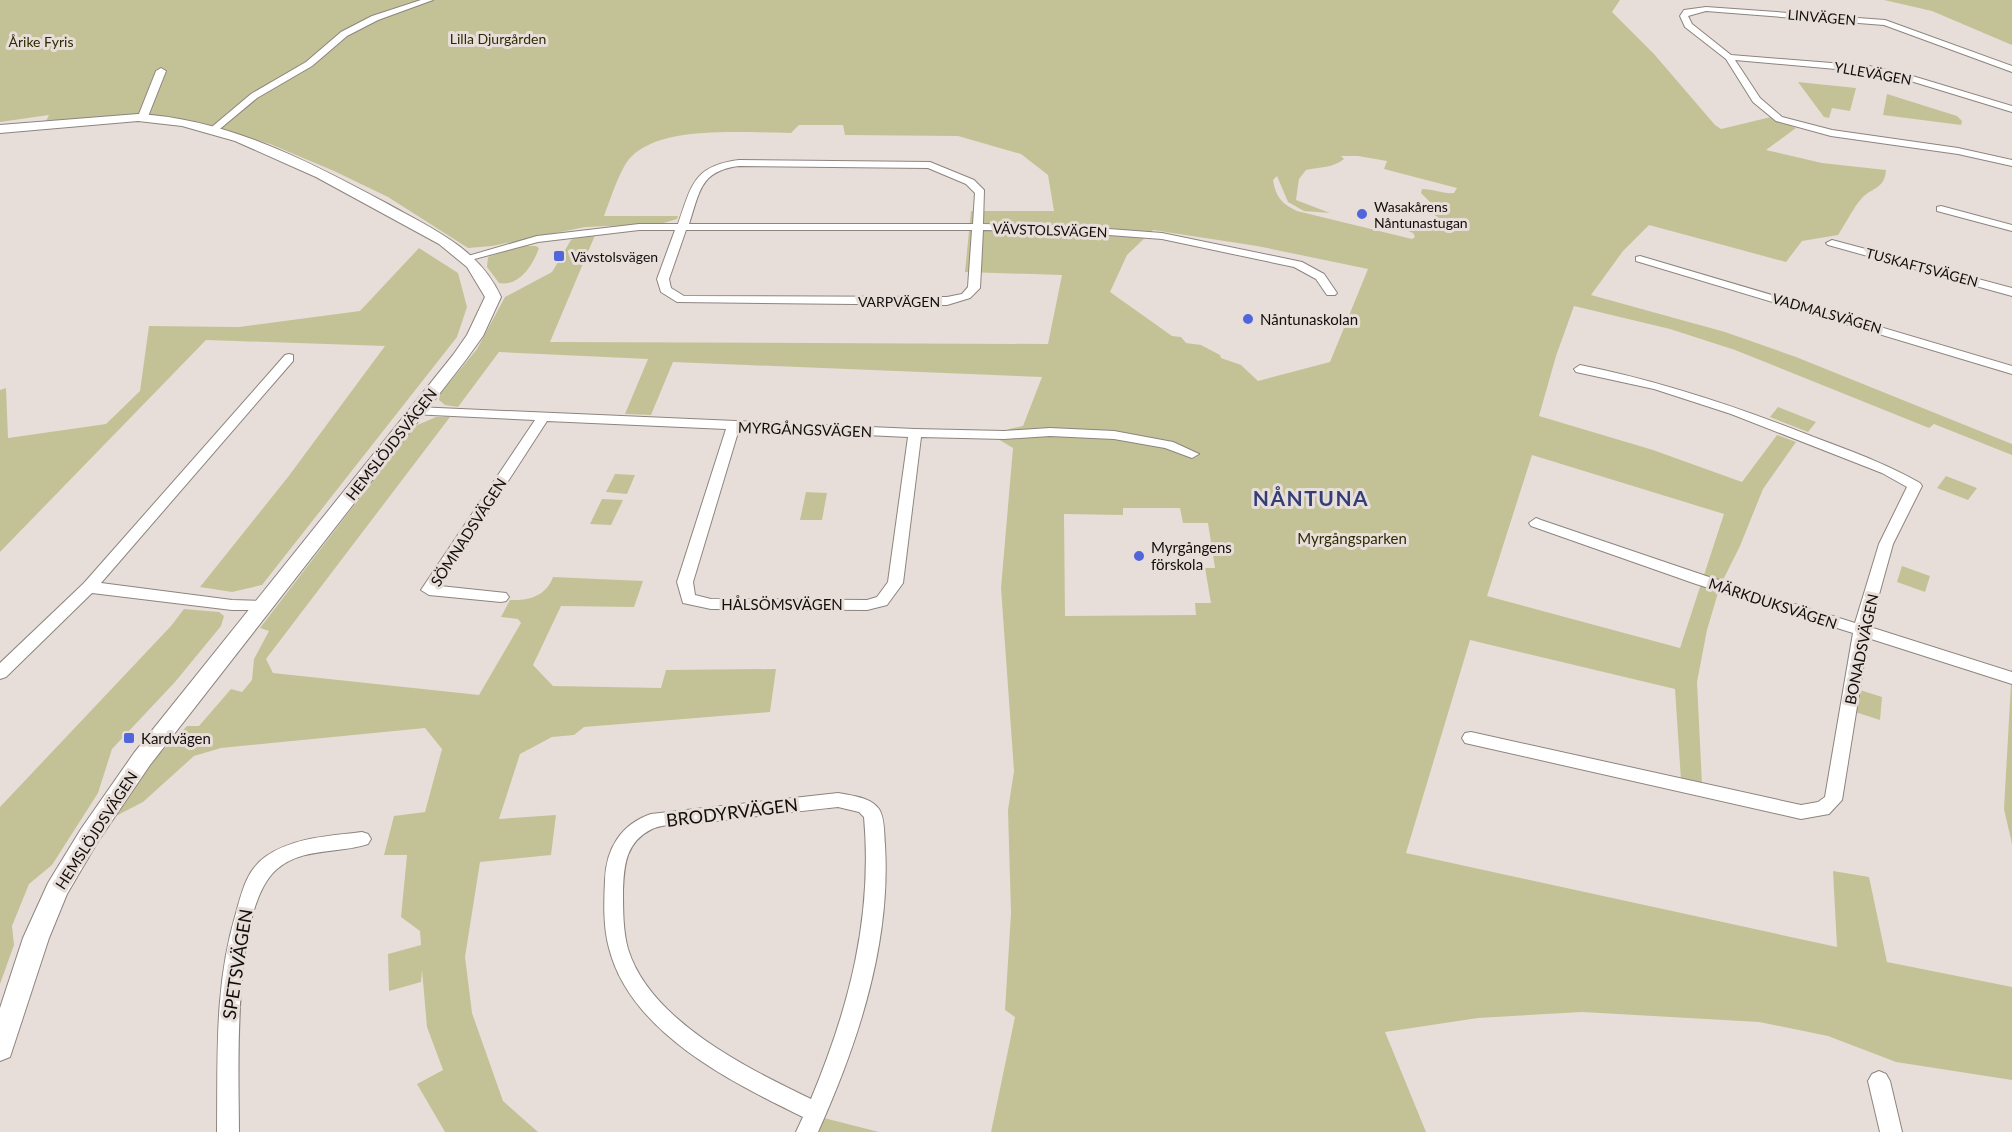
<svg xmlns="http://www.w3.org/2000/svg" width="2012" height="1132" font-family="Lato,sans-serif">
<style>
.green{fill:#c3c296;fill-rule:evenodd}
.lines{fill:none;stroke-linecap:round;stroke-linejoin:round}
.minor-casing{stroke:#8d847f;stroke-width:2}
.tertiary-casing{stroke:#8d847f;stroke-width:2}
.minor{fill:#fff;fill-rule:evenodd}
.tertiary{fill:#fff;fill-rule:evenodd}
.poi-dot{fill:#5266db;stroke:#e8ded9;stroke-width:2}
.labels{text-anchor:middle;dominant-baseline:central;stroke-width:6;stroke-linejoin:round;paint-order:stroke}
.far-street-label{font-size:14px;fill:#110e0c;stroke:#e8ded9}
.far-park-label{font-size:14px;fill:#2d2b02;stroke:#e8ded9}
.far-poi-label{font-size:14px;fill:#110e0c;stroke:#e8ded9;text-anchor:start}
.poi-label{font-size:15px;fill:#110e0c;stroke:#e8ded9;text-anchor:start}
.street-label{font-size:15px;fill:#110e0c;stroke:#e8ded9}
.park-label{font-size:15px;fill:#2d2b02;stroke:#e8ded9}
.near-street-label{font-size:18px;fill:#110e0c;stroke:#e8ded9}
.district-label{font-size:21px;font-weight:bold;letter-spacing:1.5px;fill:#313e78;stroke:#e8ded9}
</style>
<rect width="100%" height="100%" fill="#e8ded9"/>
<g class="green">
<path d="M0,0h1620l-8,12 42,42 61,71 6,4 50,-12 25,11 -30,22 56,13 64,7c-1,19 -15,18 -24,28 -9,10 -16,25 -24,37l-36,6 -16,21 -137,-37 -26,26 -32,44 134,37 71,25 216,87v11l-78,-31 -5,4 -194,-78 -65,-21 -96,-23 -18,50 -17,60 114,34 89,32 35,-47 19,7 -33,47 -23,57 -20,40 -13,44 -10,52 5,102 -21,-4 -6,-91 -205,-49 -64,213 431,94 -4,-76 36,6 18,85 125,25v93l-116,-18 -68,-26 -69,-14 -177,-10 -104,6 -93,14 41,100h-435l24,-115 -10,-7 6,-97 -3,-103 6,-39 -13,-183 12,-140 -15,-9 11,-10 14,-3 19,-49 -369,-15 -22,53 -26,-1 23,-55 -149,-7 -41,55 -13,-2 -6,-5 1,-6 37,-45 28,-52 47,-25 19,-32 10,-5 15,-2 -46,109 498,2 14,-69 -97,-3 6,-61h83l-6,-36 -27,-21 -63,-18 -113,-1 -2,-10h-44l-8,8c-43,0 -129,-9 -160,24 -11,11 -21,44 -27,59h74l-1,3 -17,5 -75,3 -93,19 -24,2 -80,-51 -54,-26 -64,-27 -66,-20 -35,-7 -35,-1 -88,5 3,-6 -49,7zM1341,156h17l29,5 -3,8 73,19 -3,5c-12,1 -20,-4 -32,-4l-1,4 14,14 2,6 -9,12 -9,1 -19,-7 -4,7 17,7 2,4 -3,2 -115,-28c-16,-8 -21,-14 -24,-31l4,-4 11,26 16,9 26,2 -34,-13 3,-21 7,-9c14,-3 27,-2 38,-11zM1153,230l104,16 111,23 -38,93 -72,19 -17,-16 -20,-7 -1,-3 -19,-10 -15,-2 -5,-6 -9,-1 -62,-44 17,-37zM1532,455l192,59 -44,134 -193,-52zM1123,508h57l3,15h25l7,45h-10l6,35h-16l1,12 -131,1 -1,-102 59,1z"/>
<path d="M1884,0h128v45l-80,-34z"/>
<path d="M1798,82l58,6 -6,23 -18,-3 -3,10 -5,-1z"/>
<path d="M1887,94l70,22 5,5 -1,4 -78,-10z"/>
<path d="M520,246h16l3,2c-6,17 -20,39 -40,35l-12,-16 1,-10z"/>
<path d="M419,248l39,25 9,34 -10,30 -195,248 -30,7 -32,-5 88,-110 97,-131 -179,-6 -206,212v-162l6,-2 2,50 98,-14 34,-33 9,-65 90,1 121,-16z"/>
<path d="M1778,407l38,15 -8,10 -38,-15z"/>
<path d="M436,417h14l-184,242 7,14 206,22 42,-72 -3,-4 -17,-2 9,-17c19,1 36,-4 43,-23l90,4 -9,26 -73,-1 -28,59 20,21 108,2 5,-18 110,-1 -6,43 -186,15 -10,8 -22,2 -32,17 -21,65 57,-4 -5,40 -71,7 -15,95 7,56 31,88 35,31h-93l-28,-48 26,-14 -16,-43 -5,-57 -1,12 -32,9 -1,-37 33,-9 -1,-14 -19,-14 6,-62h-23l10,-39 31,-4 17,-63 -17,-21 -204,20 -27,8 -51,46 -29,15 43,-61 30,-30h12l32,-37 11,3 10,-12 2,-21 15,-28 -9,-3 155,-202z"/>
<path d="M615,474l20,1 -8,19 -21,-2z"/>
<path d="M1946,476l31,12 -9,12 -31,-12z"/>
<path d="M806,492l21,1 -5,27h-22z"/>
<path d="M602,499l21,1 -12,25 -21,-1z"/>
<path d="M1902,566l28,10 -5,16 -28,-10z"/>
<path d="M184,609l35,3 5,4 -3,10 -46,56 -63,67 -14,44 -46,72 -23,19 -17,42 2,19 -14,39v-177l171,-181z"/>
<path d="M2012,666v178l-8,-35z"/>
<path d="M1857,689l25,8 -2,23 -25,-8z"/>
<path d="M824,1118l55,14h-61z"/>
</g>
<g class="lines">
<g class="minor-casing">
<g id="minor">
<path d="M421,0h12l-55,20 -31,16 -35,30 -55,32 -42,35 -8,-2 44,-37 55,-32 35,-30 31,-16z"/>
<path d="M1706,7l179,13 127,46v6l-128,-47 -178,-14 -18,5 4,8 39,31 138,11 40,9 103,31v6l-108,-33 -35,-7 -134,-12 25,38 22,19 50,13 126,18 54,12v6l-54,-12 -127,-18 -55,-15 -23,-19 -27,-43 -41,-32 -5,-11 4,-6z"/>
<path d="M161,68l5,3 -19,48 -8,2 -2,-2 19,-48z"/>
<path d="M739,160l191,2 44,18 10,10 -1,34 86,2 93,7 140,29 22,12 13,19 -2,2h-8l-11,-16 -22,-12 -132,-28 -93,-7 -86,-2 -3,58 -10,10 -23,7 -270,-3 -16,-10 -4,-13 18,-49h-36l-101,12 -71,19 -6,-3 76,-22 102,-12h39c14,-39 15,-58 61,-64zM739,166l189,2 38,16 9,9 -2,31h-284c11,-33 11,-53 50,-58zM686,230h286l-4,57 -6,7 -15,3 -263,-1 -13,-8 -2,-9z"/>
<path d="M1941,206l71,19v6l-75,-20v-4z"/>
<path d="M1832,240l180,48v8l-184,-51 -2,-2z"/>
<path d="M1640,256l372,110v8l-376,-113v-4z"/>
<path d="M289,354l4,1v6l-192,222 131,17 33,1 8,5 -3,4h-38l-140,-17 -86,84 -6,2v-16l84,-80 201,-228z"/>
<path d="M1580,365c80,16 155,41 231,71 37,14 74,27 109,47l2,3 -29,58 -23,83 142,45v12l-144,-46 -26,162 -13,14 -28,5 -336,-76 -3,-5 3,-5 6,-1 330,73 17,-3 7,-5 28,-164 -157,-49 -165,-58 -2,-3 7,-5 5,2 165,56 149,47 24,-79 28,-57 -25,-14 -151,-59 -77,-25 -78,-17 -2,-3z"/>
<path d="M416,407l499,22 89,2 46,-3 64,3 59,11 26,12 -7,4 -27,-10 -51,-9 -64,-3 -46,3 -83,-2 -18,146 -16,22 -20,5 -156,-1 -28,-6 -6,-21 49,-153 -179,-8 -107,165 66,7 3,4 -3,4 -5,1 -72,-7 -8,-5 114,-170 -124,-6 -2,-3 2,-3zM739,429l169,8 -20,145 -11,15 -10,3 -156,-1 -16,-4 -2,-13z"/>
<path d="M838,793c15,3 32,4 41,16 6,9 5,26 6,36 6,99 -27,198 -67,287h-22l7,-15c-72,-35 -173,-85 -194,-169 -6,-22 -5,-46 -4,-68 1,-31 16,-56 46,-66zM838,807l21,5 5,5c9,100 -15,191 -53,282 -62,-30 -161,-78 -183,-150 -5,-18 -5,-39 -5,-59 1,-26 3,-48 29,-61 13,-6 35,-5 50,-6 45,-6 91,-11 136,-16z"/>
<path d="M362,832l6,2 3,5 -3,5c-30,10 -65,3 -91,25 -46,39 -38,204 -38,263h-22c1,-76 -3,-146 19,-219 6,-21 10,-42 29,-56 28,-20 65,-21 97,-25z"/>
<path d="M1879,1071l7,3 4,7 12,51h-22l-12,-51 4,-7z"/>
</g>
</g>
<g class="tertiary-casing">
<path id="tertiary" d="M138,114c90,5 170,47 248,89 45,25 93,45 115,94l-18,39 -18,25 -315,404 -53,78 -30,51 -18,44 -39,119 -10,4v-53l23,-70 25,-55 33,-54 53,-76 319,-398 14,-20 18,-38 -18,-30 -28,-23 -123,-67 -81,-36 -53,-15 -44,-5 -138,12v-8z"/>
</g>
<use href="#minor" class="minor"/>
<use href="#tertiary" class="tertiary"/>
</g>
<g class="poi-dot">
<circle cx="1362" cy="214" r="6"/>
<rect x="553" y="250" width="12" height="12" rx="3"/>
<circle cx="1248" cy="319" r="6"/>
<circle cx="1139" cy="556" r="6"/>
<rect x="123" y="732" width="12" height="12" rx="3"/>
</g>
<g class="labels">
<g class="far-street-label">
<text transform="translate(1822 17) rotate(5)">LINVÄGEN</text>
<text transform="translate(1873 73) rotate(10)">YLLEVÄGEN</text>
<text transform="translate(1050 230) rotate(2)">VÄVSTOLSVÄGEN</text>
<text transform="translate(1922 267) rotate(15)">TUSKAFTSVÄGEN</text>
<text x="899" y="301">VARPVÄGEN</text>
<text transform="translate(1827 313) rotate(16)">VADMALSVÄGEN</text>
</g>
<g class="far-park-label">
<text x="498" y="38">Lilla Djurgården</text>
<text x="41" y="41">Årike Fyris</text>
</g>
<g class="far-poi-label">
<text x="1374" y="206">Wasakårens<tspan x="1374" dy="16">Nåntunastugan</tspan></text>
<text x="571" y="256">Vävstolsvägen</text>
</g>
<g class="poi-label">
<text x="1260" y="319">Nåntunaskolan</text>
<text x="1151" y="547">Myrgångens<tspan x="1151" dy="17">förskola</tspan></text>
<text x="141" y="738">Kardvägen</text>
</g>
<g class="street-label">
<text transform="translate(805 429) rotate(2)">MYRGÅNGSVÄGEN</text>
<text transform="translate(391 444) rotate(-52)">HEMSLÖJDSVÄGEN</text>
<text transform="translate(468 532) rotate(-57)">SÖMNADSVÄGEN</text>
<text transform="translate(1773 603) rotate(18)">MÄRKDUKSVÄGEN</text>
<text x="782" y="604">HÅLSÖMSVÄGEN</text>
<text transform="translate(1861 649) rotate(-78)">BONADSVÄGEN</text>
<text transform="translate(96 830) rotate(-57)">HEMSLÖJDSVÄGEN</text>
</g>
<g class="park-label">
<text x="1352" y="538">Myrgångsparken</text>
</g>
<g class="near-street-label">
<text transform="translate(732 812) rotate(-7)">BRODYRVÄGEN</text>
<text transform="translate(237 964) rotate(-81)">SPETSVÄGEN</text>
</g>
<g class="district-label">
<text x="1311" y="497">NÅNTUNA</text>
</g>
</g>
</svg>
